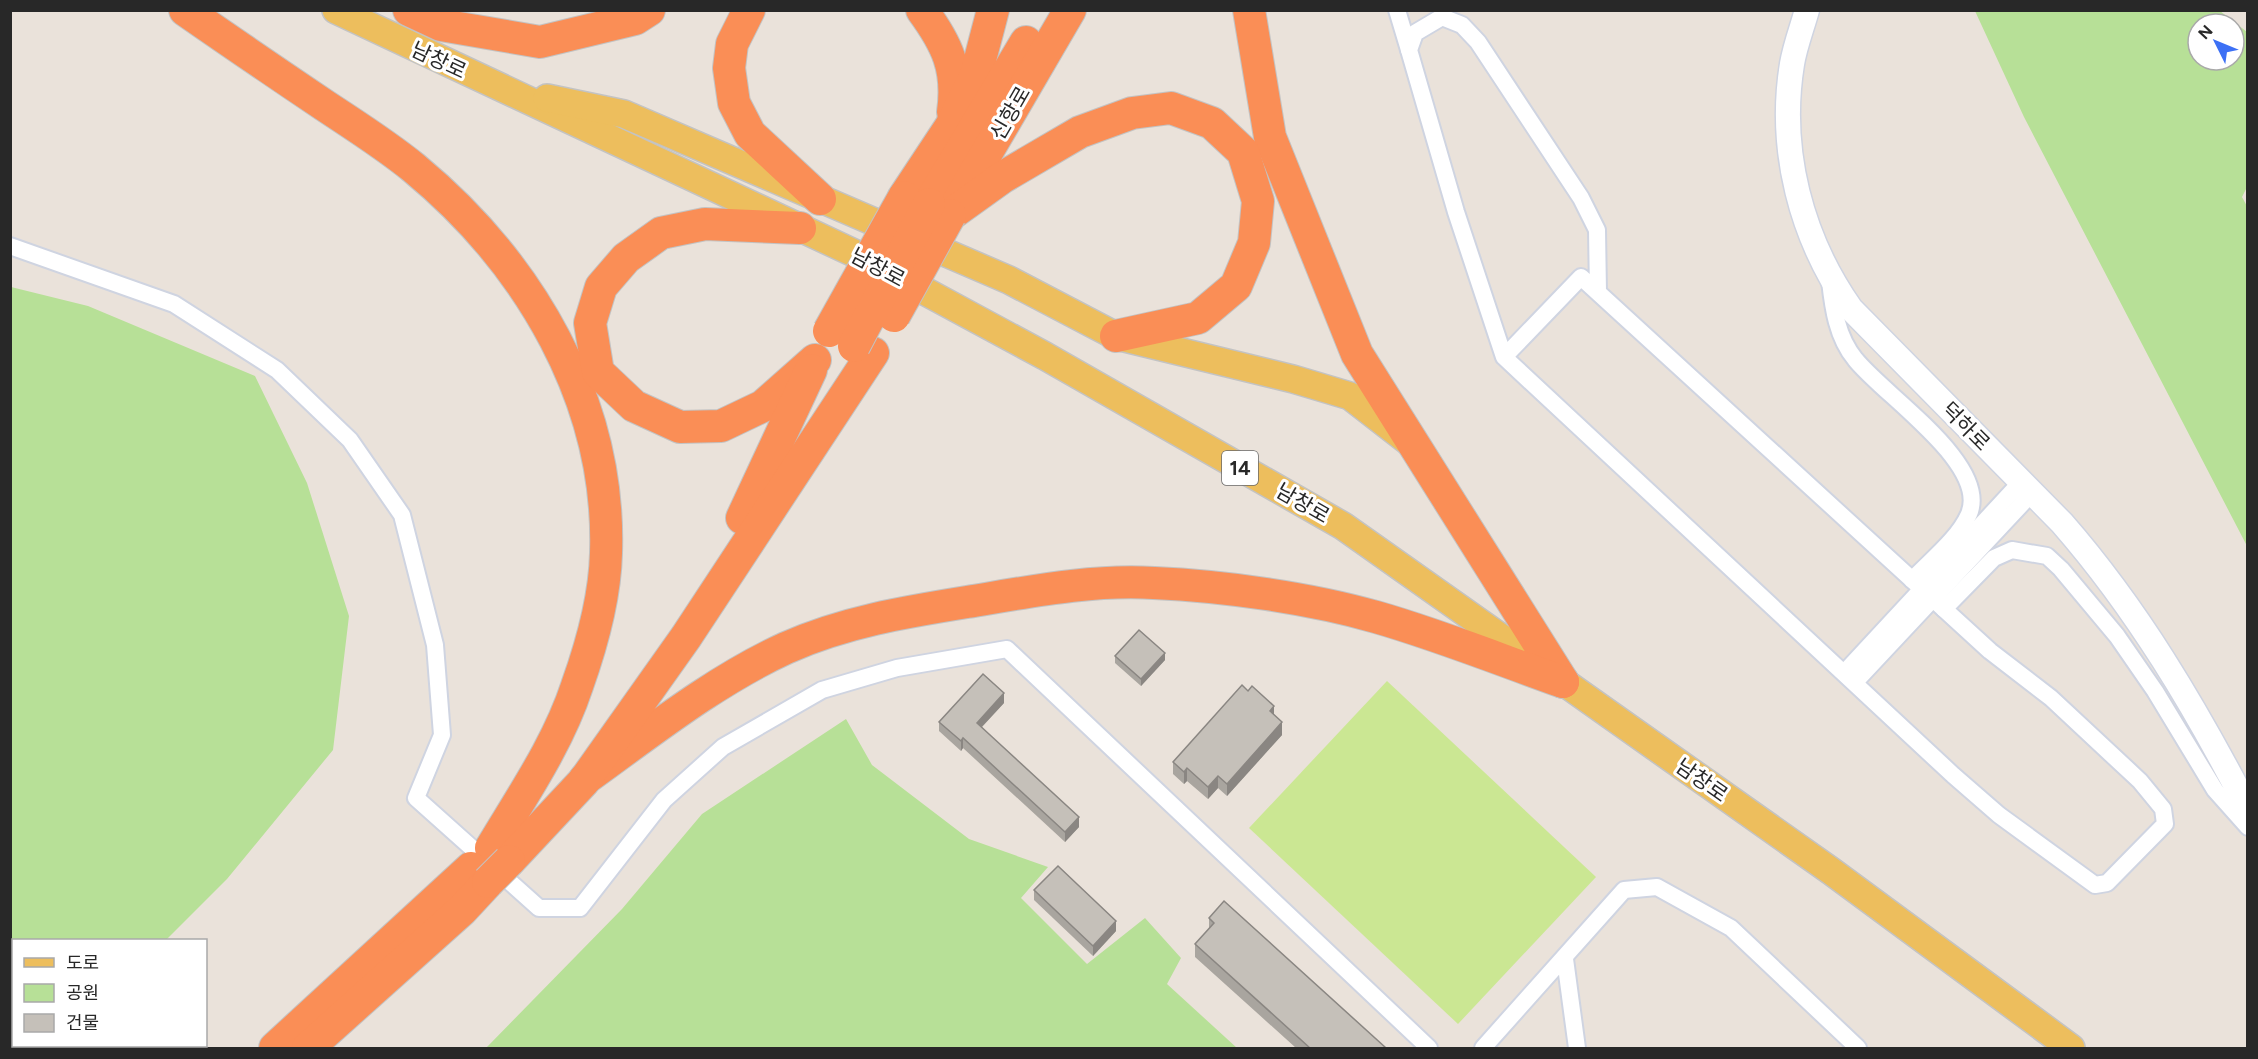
<svg xmlns="http://www.w3.org/2000/svg" width="2258" height="1059" font-family="Figtree,'Noto Sans KR',sans-serif">
<style>
.green{fill:#b7e097;fill-rule:evenodd}
.pitch{fill:#cbe793}
.lines{fill:none;stroke-linecap:round;stroke-linejoin:round}
.street-casing{stroke:#cfd4e1;stroke-width:20}
.secondary-casing{stroke:#cfd4e1;stroke-width:27}
.primary-casing{stroke:#c3c3c3;stroke-width:30}
.highway-casing{stroke:#c3c3c3;stroke-width:34}
.street{stroke:#fff;stroke-width:16}
.secondary{stroke:#fff;stroke-width:24}
.primary{stroke:#edbe5d;stroke-width:27}
.highway{stroke:#fa8e56;stroke-width:32}
.highway-bridge-casing{stroke:#c3c3c3;stroke-width:34;stroke-linecap:butt}
.highway-bridge{stroke:#fa8e56;stroke-width:32}
.wall{fill:#a9a59f}
.shaded-wall{fill:#8a8682}
.building{fill:#c5c0b9;stroke:#8a8682;stroke-width:1.5}
.labels{text-anchor:middle;dominant-baseline:central;stroke-width:6;stroke-linejoin:round;paint-order:stroke}
.shield{fill:#fff;stroke:#686868;stroke-width:1.5}
.shield-label{font-size:20px;font-weight:bold;fill:#282828}
.street-label{font-size:21px;fill:#282828;stroke:#fff}
</style>
<rect width="100%" height="100%" fill="#eae2da"/>
<g class="green">
<path d="M1975,11h245l27,21 1,153 -6,12 6,11 -1,338 -223,-429zM2198,24h36v36h-36z"/>
<path d="M11,287l77,19 167,70 52,107 42,133 -16,134 -106,129 -61,61h-152v106h48l-3,2h-48z"/>
<path d="M846,719l26,46 97,74 79,28 -27,31 66,66 58,-46 36,40 -14,26 70,64h-751l136,-139 80,-95z"/>
</g>
<path class="pitch" d="M1387,681l209,196 -138,147 -209,-196z"/>
<g class="lines">
<g class="street-casing">
<g id="street">
<path d="M1397,10l12,40"/>
<path d="M10,246l164,58 103,66 73,70 52,75 33,130 7,90 -26,63 123,110h41l84,-108 59,-53 99,-57 75,-22 110,-19 422,399"/>
<path d="M1830,281c3,27 7,56 25,78 28,36 135,105 114,155 -11,25 -38,46 -57,66"/>
<path d="M1504,357l77,-80 409,374 61,47 89,83 23,28 2,15 -58,59 -12,2 -96,-70 -46,-40 -449,-418 -48,-145 -47,-162 6,-17 27,-16 20,8 16,17 103,156 16,32 1,62"/>
<path d="M1944,609l50,-51 18,-8 35,6 14,13 56,67 38,55 60,99 33,37"/>
<path d="M1845,672l176,-190"/>
<path d="M1855,682l177,-189"/>
<path d="M1565,959l12,89"/>
<path d="M1483,1048l141,-158 33,-3 74,41 127,120"/>
</g>
</g>
<g class="secondary-casing">
<path id="secondary" d="M1807,10c-5,18 -12,36 -15,54 -14,86 9,174 59,245l211,214c76,87 133,184 186,286"/>
</g>
<g class="primary-casing">
<g id="primary">
<path d="M336,10l520,244 189,102 298,170 488,345 240,177"/>
<path d="M547,98l77,16 385,166 107,56 177,43 57,17 58,45"/>
</g>
</g>
<g class="highway-casing">
<g id="highway">
<path d="M185,10c46,32 93,64 139,95 30,20 62,40 90,63 115,95 197,233 192,385 -1,45 -14,91 -29,133 -19,58 -55,110 -86,162"/>
<path d="M409,10l32,15 99,17 95,-23 14,-9"/>
<path d="M749,10l-17,34 -3,24 5,35 16,31 70,65"/>
<path d="M922,10c25,34 37,59 31,102"/>
<path d="M1249,10l21,127 87,217 206,328"/>
<path d="M904,197l47,-71 25,-51 17,-65"/>
<path d="M929,204l97,-162"/>
<path d="M955,207l115,-197"/>
<path d="M950,215l53,-38 77,-45 52,-19 39,-5 41,15 31,29 15,49 -4,42 -18,43 -38,32 -82,18"/>
<path d="M800,228l-95,-4 -44,9 -35,25 -25,29 -11,36 8,49 36,34 46,21 41,-1 42,-20 52,-46"/>
<path d="M742,518l69,-148"/>
<path d="M585,779c64,-46 129,-98 201,-131 58,-26 119,-36 181,-46 61,-10 126,-23 187,-19 69,3 156,15 222,34 63,18 125,43 187,65"/>
<path d="M509,861l75,-80 102,-144 187,-284"/>
<path d="M275,1048l196,-180"/>
<path d="M308,1048l154,-138 26,-28"/>
</g>
</g>
<use href="#street" class="street"/>
<use href="#secondary" class="secondary"/>
<use href="#primary" class="primary"/>
<use href="#highway" class="highway"/>
<g class="highway-bridge-casing">
<g id="highway-bridge">
<path d="M894,316l56,-101"/>
<path d="M829,331l75,-134"/>
<path d="M854,346l75,-142"/>
<path d="M488,882l21,-21"/>
</g>
</g>
<use href="#highway-bridge" class="highway-bridge"/>
</g>
<g class="wall">
<path d="M1115,656l50,4 -24,26 -26,-23z"/>
<path d="M1004,703l-22,24 97,100 -14,15 -102,-94 -2,3 -22,-20v-9z"/>
<path d="M1274,716l8,19 -55,61 -9,-8 -10,11 -21,-18 -3,3 -11,-10v-12z"/>
<path d="M1034,890l82,41 -23,25 -59,-56z"/>
<path d="M1209,918l177,130h-90l-101,-91v-13l14,-15z"/>
</g>
<g class="shaded-wall">
<path d="M1165,653v7l-24,26v-7z"/>
<path d="M1004,693v10l-27,29v-9z"/>
<path d="M1274,706v13l-4,-8z"/>
<path d="M1282,722v13l-55,61v-12z"/>
<path d="M963,738v10l-2,3v-10z"/>
<path d="M1187,768v13l-3,3v-12z"/>
<path d="M1218,776v12l-10,11v-12z"/>
<path d="M1079,817v10l-14,15v-10z"/>
<path d="M1116,921v10l-23,25v-10z"/>
</g>
<g class="building">
<path d="M1139,630l26,23 -24,26 -26,-23z"/>
<path d="M983,674l21,19 -27,30 102,94 -14,15 -102,-94 -2,3 -22,-19z"/>
<path d="M1242,685l6,6 4,-5 22,20 -4,5 12,11 -55,62 -9,-8 -10,11 -21,-19 -3,4 -11,-10z"/>
<path d="M1058,866l58,55 -23,25 -59,-56z"/>
<path d="M1224,901l162,147h-76l-115,-104 19,-21 -5,-5z"/>
</g>
<g class="labels">
<rect class="shield" x="1222" y="451" width="36" height="34" rx="4.5"/>
<g class="shield-label">
<text x="1240" y="468">14</text>
</g>
<g class="street-label">
<text transform="translate(439 60) rotate(25)">남창로</text>
<text transform="translate(1010 113) rotate(-60)">신항로</text>
<text transform="translate(878 267) rotate(28)">남창로</text>
<text transform="translate(1966 426) rotate(45)">덕하로</text>
<text transform="translate(1303 503) rotate(30)">남창로</text>
<text transform="translate(1702 780) rotate(35)">남창로</text>
</g>
</g>
<rect width="2258" height="1059" fill="none" stroke="#282828" stroke-width="24"/>
<rect x="12" y="939" width="195" height="108" fill="#ffffff" stroke="#a9a9a9" stroke-width="1.5"/>
<rect x="24" y="958" width="30" height="9" fill="#edbe5d" stroke="#a9a9a9" stroke-width="1.5"/>
<text x="66" y="969" font-size="18" fill="#282828">도로</text>
<rect x="24" y="984" width="30" height="18" fill="#b7e097" stroke="#a9a9a9" stroke-width="1.5"/>
<text x="66" y="999" font-size="18" fill="#282828">공원</text>
<rect x="24" y="1014" width="30" height="18" fill="#c5c0b9" stroke="#a9a9a9" stroke-width="1.5"/>
<text x="66" y="1029" font-size="18" fill="#282828">건물</text>
<g transform="translate(2216 42) rotate(313)"><circle r="28" fill="#ffffff" stroke="#a9a9a9" stroke-width="1.5"/>
<path d="M0-4.5L10 22L0 15L-10 22Z" fill="#3c70f5"/>
<text y="-9" font-size="16" font-weight="bold" text-anchor="middle" fill="#282828">N</text>
</g>
</svg>
